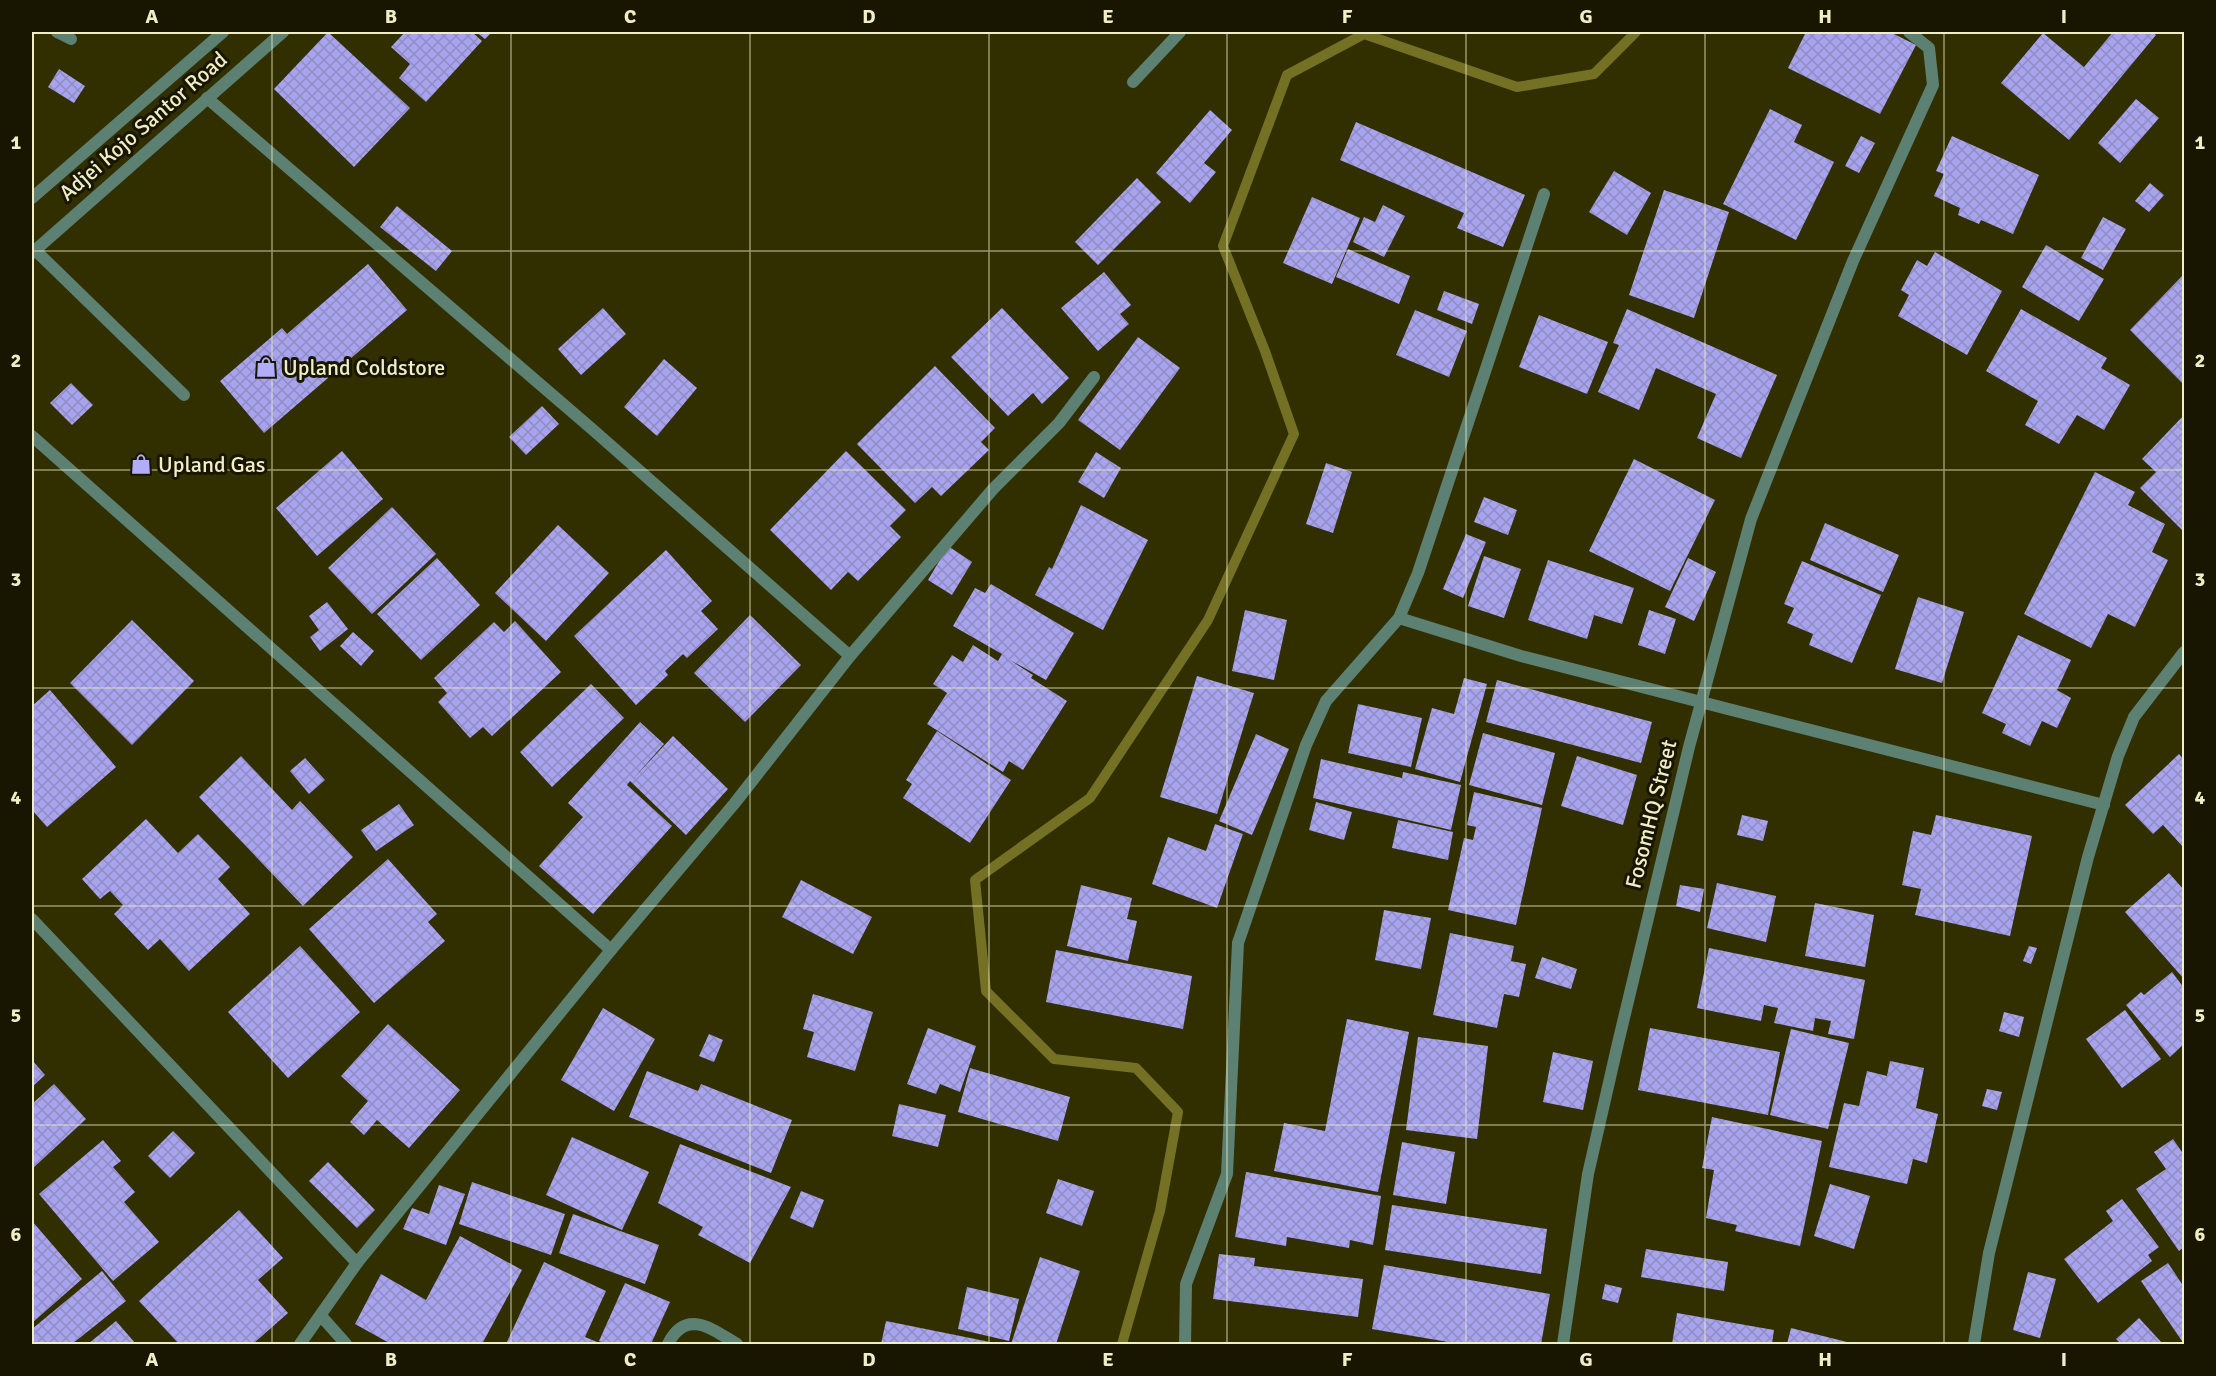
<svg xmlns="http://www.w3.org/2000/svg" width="2216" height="1376" font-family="Signika,sans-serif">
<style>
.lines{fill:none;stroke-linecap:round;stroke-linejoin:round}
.stream{stroke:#747024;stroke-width:10}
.building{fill:url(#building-cross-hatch)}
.service{stroke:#5c8071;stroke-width:12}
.minor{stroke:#5c8071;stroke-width:12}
.tertiary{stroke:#5c8071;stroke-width:12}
.grid{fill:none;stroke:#efeec6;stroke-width:1.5;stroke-opacity:0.55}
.labels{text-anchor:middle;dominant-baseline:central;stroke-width:6;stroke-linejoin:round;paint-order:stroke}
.street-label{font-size:22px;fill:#efeec6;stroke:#181600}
.poi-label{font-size:22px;fill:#efeec6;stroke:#181600;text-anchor:start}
.neatline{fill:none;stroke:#efeec6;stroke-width:2}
.grid-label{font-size:20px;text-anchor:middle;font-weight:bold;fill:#efeec6}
</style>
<defs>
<pattern id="building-cross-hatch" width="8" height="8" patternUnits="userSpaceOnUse" patternTransform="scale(1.5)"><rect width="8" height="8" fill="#a8a3ee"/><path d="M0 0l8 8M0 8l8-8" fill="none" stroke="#908cc1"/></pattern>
</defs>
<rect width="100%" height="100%" fill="#312e00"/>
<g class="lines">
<path class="stream" d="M1122,1344l38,-133 18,-99 -42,-44 -82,-9 -68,-68 -11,-111 115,-82 118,-178 86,-186 -29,-83 -42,-105 64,-171 77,-41 153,53 77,-13 42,-42"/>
</g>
<g class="building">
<path d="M328,32l82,76 -56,59 -80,-78z"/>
<path d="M405,32h67l10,9 -56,61 -27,-24 11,-14 -19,-17z"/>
<path d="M476,32h16l-7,7z"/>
<path d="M1806,32h84l26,13 -36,69 -92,-46z"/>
<path d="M2113,32h39l4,3 -87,105 -68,-57 42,-50 41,34z"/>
<path d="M59,69l26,17 -11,17 -26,-16z"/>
<path d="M2136,99l23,19 -39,45 -22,-20z"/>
<path d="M1770,109l32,16 -8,17 40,20 -38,78 -73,-36z"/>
<path d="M1210,110l22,20 -28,33 12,9 -26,31 -34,-30z"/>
<path d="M1356,122l169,73 -22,52 -46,-19 7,-15 -124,-53z"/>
<path d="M1861,136l14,7 -16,30 -14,-7z"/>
<path d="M1952,136l87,39 -26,59 -32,-14 -2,4 -21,-9 2,-7 -26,-12 10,-22 -8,-3z"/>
<path d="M1614,171l37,22 -24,42 -38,-23z"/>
<path d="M1137,178l24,24 -63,63 -23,-23z"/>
<path d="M2150,183l14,12 -15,17 -14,-11z"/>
<path d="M1664,190l65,22 -35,106 -65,-23z"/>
<path d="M1312,197l48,21 -28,66 -49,-21z"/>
<path d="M1383,205l22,11 -21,41 -31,-15 11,-25 11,5z"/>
<path d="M397,206l55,45 -16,20 -56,-44z"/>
<path d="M2103,217l23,12 -23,41 -22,-12z"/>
<path d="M2046,245l58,34 -25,42 -57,-34z"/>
<path d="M1348,249l62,27 -11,28 -63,-27z"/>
<path d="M1935,252l67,39 -35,64 -69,-39 11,-21 -8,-5 16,-30 10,6z"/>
<path d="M368,264l39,46 -143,123 -44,-52 62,-53 5,6z"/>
<path d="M1104,272l27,33 -11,9 9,10 -31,27 -37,-43z"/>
<path d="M2184,274v111l-54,-55z"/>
<path d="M1444,291l35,13 -7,20 -35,-14z"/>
<path d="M603,308l23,26 -45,41 -23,-26z"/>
<path d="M1002,308l67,70 -27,26 -9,-11 -25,23 -57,-59z"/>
<path d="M1627,309l150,66 -36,83 -44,-20 19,-44 -60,-26 -17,42 -41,-18 21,-47 -6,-2z"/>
<path d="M2021,309l86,49 -6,10 29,17 -26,45 -27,-15 -18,29 -34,-19 13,-24 -52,-30z"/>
<path d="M1415,310l52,21 -18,46 -53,-22z"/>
<path d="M1539,315l69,27 -21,52 -68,-27z"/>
<path d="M1138,337l42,31 -60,82 -42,-30z"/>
<path d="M664,359l33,29 -40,48 -33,-29z"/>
<path d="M935,366l60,62 -14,14 8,8 -48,46 -9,-9 -17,16 -58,-59z"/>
<path d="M71,383l22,22 -21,20 -22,-22z"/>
<path d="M542,406l17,18 -33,31 -17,-18z"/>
<path d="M2184,415v114l-1,2 -43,-43 16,-16 -14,-13z"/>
<path d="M342,451l41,48 -66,57 -41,-48z"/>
<path d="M846,451l60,59 -16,16 11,11 -43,44 -10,-9 -17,18 -61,-60z"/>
<path d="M1096,452l25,16 -17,30 -26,-16z"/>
<path d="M1634,459l81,41 -45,91 -81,-40z"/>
<path d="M1326,463l26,9 -19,61 -27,-9z"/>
<path d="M2095,472l40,20 -7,13 37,19 -13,28 16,8 -33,67 -27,-13 -17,34 -67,-34z"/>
<path d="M1484,497l33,13 -9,25 -34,-13z"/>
<path d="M1081,505l67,35 -45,90 -68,-35 14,-28 3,2z"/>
<path d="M392,507l44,47 -64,60 -44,-46z"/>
<path d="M1825,523l74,32 -16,37 -73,-32z"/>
<path d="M558,525l51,48 -63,68 -51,-48z"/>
<path d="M1466,534l20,8 -23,56 -20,-9z"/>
<path d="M948,546l24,16 -20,33 -24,-15z"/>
<path d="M666,550l46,51 -11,10 17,18 -31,29 -4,-4 -18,17 3,4 -32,30 -62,-69z"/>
<path d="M1484,556l37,13 -17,49 -36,-12z"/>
<path d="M437,558l43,47 -59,55 -44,-46z"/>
<path d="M1688,558l28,14 -22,49 -29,-14z"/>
<path d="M1548,560l86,28 -12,36 -28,-9 -7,24 -59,-19z"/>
<path d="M1802,561l79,34 -29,68 -43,-18 4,-11 -26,-11 7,-15 -10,-4z"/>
<path d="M991,584l83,49 -28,47 -36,-20 23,15 -2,3 36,23 -44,69 -14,-9 -6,11 -76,-48 20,-31 -14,-9 19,-29 11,7 10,-17 25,16 4,-7 -49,-28 22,-38 10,5z"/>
<path d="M1918,597l46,15 -22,71 -47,-14z"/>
<path d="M327,602l21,27 -28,22 -10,-14 9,-7 -10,-14z"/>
<path d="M1245,610l42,10 -13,60 -42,-9z"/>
<path d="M1649,610l27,9 -11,35 -27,-9z"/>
<path d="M750,615l51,50 -56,57 -51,-49z"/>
<path d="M132,620l62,61 -62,64 -62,-62z"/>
<path d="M515,621l46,51 -69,64 -9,-9 -13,11 -32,-36 9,-9 -13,-15 60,-56 10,10z"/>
<path d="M353,632l21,19 -13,15 -21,-20z"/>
<path d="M2018,635l53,25 -14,30 14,8 -14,30 -15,-7 -12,25 -28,-13 4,-9 -24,-11z"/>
<path d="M1197,676l57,17 -37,121 -57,-17z"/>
<path d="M1464,678l23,6 -27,98 -45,-13 17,-61 22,6z"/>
<path d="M1497,680l155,42 -11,41 -155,-41z"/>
<path d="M591,684l33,34 -72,69 -32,-35z"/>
<path d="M50,690l66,77 -69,60 -15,-17v-104z"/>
<path d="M1358,704l64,14 -11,49 -63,-14z"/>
<path d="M640,722l24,22 -32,36 41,-44 55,53 -42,46 -56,-54 -3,4 45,41 -79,88 -54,-48 44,-49 -15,-14z"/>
<path d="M937,731l74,49 -41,63 -67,-45 9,-14 -6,-4z"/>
<path d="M1483,733l72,20 -13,52 -73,-20z"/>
<path d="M1256,734l33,15 -37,86 -33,-14z"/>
<path d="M2179,754l5,6v88l-21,-23 -10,9 -28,-29z"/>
<path d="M241,756l51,54 8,-9 53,56 -50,49 -104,-109z"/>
<path d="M1577,756l60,19 -14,50 -62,-19z"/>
<path d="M305,758l20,22 -16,14 -19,-23z"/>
<path d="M1321,759l81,19 1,-6 58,13 -10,45 -138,-32z"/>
<path d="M1474,792l68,16 -26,117 -68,-15 16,-72 9,2 3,-13 -9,-2z"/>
<path d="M1316,802l36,10 -8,28 -35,-10z"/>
<path d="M399,804l15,21 -38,26 -15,-21z"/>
<path d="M1742,815l26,6 -5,20 -26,-6z"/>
<path d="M1936,815l96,21 -22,100 -95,-21 6,-26 -19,-4 11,-54 18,4z"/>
<path d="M146,819l32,34 20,-19 32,33 -12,12 32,35 -61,57 -29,-32 -12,11 -34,-36 9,-9 -13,-14 -10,8 -18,-20z"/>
<path d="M1398,820l55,12 -5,28 -56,-12z"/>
<path d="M1215,824l28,10 -26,74 -65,-24 16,-47 38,14z"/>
<path d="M388,859l49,55 -9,8 17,19 -71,62 -65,-74z"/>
<path d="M2169,873l15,17v89l-59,-67z"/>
<path d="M801,880l71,37 -19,37 -71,-37z"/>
<path d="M1717,883l59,13 -10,46 -59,-14z"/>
<path d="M1081,885l51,13 -5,21 10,2 -9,40 -61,-15z"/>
<path d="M1680,885l24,4 -4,23 -24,-6z"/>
<path d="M1815,903l59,12 -9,52 -60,-11z"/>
<path d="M1384,910l47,8 -10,51 -46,-9z"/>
<path d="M1450,933l64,13 -3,15 15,3 -7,33 -15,-3 -7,34 -64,-13z"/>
<path d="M300,946l60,66 -72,66 -60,-66z"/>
<path d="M2029,946l8,2 -6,16 -8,-3z"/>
<path d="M1709,948l156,32 -11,59 -26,-5 3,-13 -16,-3 -2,13 -39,-8 4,-15 -14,-3 -3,16 -64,-13z"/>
<path d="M1056,950l136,26 -9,53 -137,-27z"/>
<path d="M1542,957l35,12 -6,20 -36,-11z"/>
<path d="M2172,972l12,16v56l-14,13 -44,-52 15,-13 3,3z"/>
<path d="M813,994l60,18 -18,59 -48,-14 7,-25 -11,-3z"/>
<path d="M603,1008l52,31 -41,72 -53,-31z"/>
<path d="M2125,1010l36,49 -39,29 -36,-49z"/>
<path d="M2004,1012l20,5 -5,20 -20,-6z"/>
<path d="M1347,1019l62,13 -31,160 -104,-21 10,-48 41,8z"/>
<path d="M388,1024l72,66 -51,58 -32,-28 -13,15 -14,-13 18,-21 -27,-25z"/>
<path d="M928,1028l48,18 -16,46 -20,-8 -4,10 -29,-10z"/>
<path d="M1650,1028l130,24 -12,63 -130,-25z"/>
<path d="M1791,1029l58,14 -21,86 -58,-14z"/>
<path d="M709,1034l14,6 -9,22 -15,-6z"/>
<path d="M1418,1037l70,9 -11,93 -71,-9z"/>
<path d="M1553,1052l40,9 -10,49 -40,-8z"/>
<path d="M32,1060l13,15 -13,12z"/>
<path d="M1890,1061l34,7 -8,40 22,6 -11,49 -14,-4 -6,25 -78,-17 15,-64 15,3 8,-35 20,5z"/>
<path d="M970,1068l100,29 -12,44 -100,-29z"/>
<path d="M647,1071l51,20 3,-7 91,36 -21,53 -142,-56z"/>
<path d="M54,1084l32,35 -54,50v-65z"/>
<path d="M1987,1089l15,3 -5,18 -15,-4z"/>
<path d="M899,1104l47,11 -8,32 -46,-11z"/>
<path d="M1712,1117l110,24 -22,105 -65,-15 2,-6 -31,-7 8,-48 -12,-2z"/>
<path d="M173,1131l22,22 -25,25 -22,-22z"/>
<path d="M572,1137l77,35 -27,58 -76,-35z"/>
<path d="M2173,1139l11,16v92l-5,4 -43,-62 30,-20 -12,-17z"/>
<path d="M103,1140l18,21 -8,6 22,25 -11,10 35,40 -46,39 -74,-87z"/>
<path d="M1402,1142l53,10 -9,52 -53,-9z"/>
<path d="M680,1144l111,43 -41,76 -52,-28 5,-8 -45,-24z"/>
<path d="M328,1162l47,48 -18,18 -48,-47z"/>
<path d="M1246,1172l135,24 -8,49 -23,-5 -1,8 -62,-11 -1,9 -51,-9z"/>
<path d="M1058,1179l36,12 -12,35 -36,-13z"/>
<path d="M472,1182l93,32 -14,41 -92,-31z"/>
<path d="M1830,1184l40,12 -16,53 -40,-13z"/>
<path d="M439,1185l26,9 -19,51 -43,-16 9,-21 17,6z"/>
<path d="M801,1191l23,9 -11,28 -23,-10z"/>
<path d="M2122,1199l37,48 -11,8 4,6 -54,42 -34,-44 49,-38 -7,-10z"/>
<path d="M1392,1205l155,24 -6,45 -156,-24z"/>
<path d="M239,1210l44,48 -25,22 30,33 -35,31h-74l-40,-43z"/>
<path d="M573,1214l86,31 -14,39 -86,-31z"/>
<path d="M32,1221l50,58 -50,44z"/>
<path d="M460,1236l62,34 -40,74h-91l-36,-20 26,-50 45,26z"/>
<path d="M1646,1249l82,13 -4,29 -83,-14z"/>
<path d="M1219,1254l36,4 -1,8 109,13 -5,38 -145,-18z"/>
<path d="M1040,1257l40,14 -24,73h-45z"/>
<path d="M544,1262l62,29 -21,46 17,7h-96z"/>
<path d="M2168,1263l16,24v57l-43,-63z"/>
<path d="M1384,1265l166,29 -9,50h-81l-88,-15z"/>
<path d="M102,1271l24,30 -54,43h-40v-15z"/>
<path d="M2028,1272l28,7 -16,59 -27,-8z"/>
<path d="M625,1283l45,19 -19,42h-44l-8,-3z"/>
<path d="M1605,1284l17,4 -4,15 -16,-4z"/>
<path d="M967,1287l52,12 -10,42 -51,-12z"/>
<path d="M1677,1313l97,17 -2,14h-100z"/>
<path d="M2139,1318l24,26h-42l-5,-5z"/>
<path d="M116,1321l20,23h-48z"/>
<path d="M886,1321l109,22v1h-114z"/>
<path d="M1791,1328l64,16h-68z"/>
</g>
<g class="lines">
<path class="service" d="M35,250l149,145"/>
<g class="minor">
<path d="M57,32l14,7"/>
<path d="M1133,82l47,-50"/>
<path d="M207,98l385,331 258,227"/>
<path d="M32,436l579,514"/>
<path d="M1399,618l122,38 583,149"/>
<path d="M32,919l325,344"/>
<path d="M322,1317l24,27"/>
<path d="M300,1344l57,-81 254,-313 123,-146 116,-148 143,-167 66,-66 35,-46"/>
<path d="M668,1344c18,-36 44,-15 69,0"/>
<path d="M1185,1344l1,-60 41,-110 11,-231 68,-198 20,-44 73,-83 19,-45 126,-379"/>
<path d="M1563,1344l25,-170 30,-131 71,-296 62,-228 102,-258 80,-176 -4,-37 -20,-16"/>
<path d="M1974,1344l15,-91 99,-396 30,-101 16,-39 50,-65"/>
</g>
<g class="tertiary">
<path d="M32,198l191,-166"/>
<path d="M32,253l251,-221"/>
</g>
</g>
<path class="grid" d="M272,32v1312M511,32v1312M750,32v1312M989,32v1312M1227,32v1312M1466,32v1312M1705,32v1312M1944,32v1312M32,251h2152M32,470h2152M32,688h2152M32,906h2152M32,1125h2152"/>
<defs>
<g id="shop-bare" transform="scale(1.62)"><path d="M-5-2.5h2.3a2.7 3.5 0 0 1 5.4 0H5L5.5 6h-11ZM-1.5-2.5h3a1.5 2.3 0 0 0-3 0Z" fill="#b2adfa" stroke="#181600" stroke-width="2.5" paint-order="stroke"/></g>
</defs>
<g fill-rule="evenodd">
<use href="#shop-bare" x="266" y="367"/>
<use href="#shop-bare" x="141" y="464"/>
</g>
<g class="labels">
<g class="street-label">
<text transform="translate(143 126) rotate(-41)">Adjei Kojo Santor Road</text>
<text transform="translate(1651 814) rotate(-76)">FosomHQ Street</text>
</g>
<g class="poi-label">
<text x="283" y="367">Upland Coldstore</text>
<text x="158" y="464">Upland Gas</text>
</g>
</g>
<rect width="2216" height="1376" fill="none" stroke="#181600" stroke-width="66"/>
<rect x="33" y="33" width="2150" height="1310" class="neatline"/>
<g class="grid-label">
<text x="152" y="23">A</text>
<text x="391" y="23">B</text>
<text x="630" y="23">C</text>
<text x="869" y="23">D</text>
<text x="1108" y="23">E</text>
<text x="1347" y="23">F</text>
<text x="1586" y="23">G</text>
<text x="1825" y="23">H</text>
<text x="2064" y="23">I</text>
<text x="16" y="149">1</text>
<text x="2200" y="149">1</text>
<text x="16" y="367">2</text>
<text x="2200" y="367">2</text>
<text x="16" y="586">3</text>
<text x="2200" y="586">3</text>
<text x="16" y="804">4</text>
<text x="2200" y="804">4</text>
<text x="16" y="1022">5</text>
<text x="2200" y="1022">5</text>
<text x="16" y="1241">6</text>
<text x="2200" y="1241">6</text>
<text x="152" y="1366">A</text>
<text x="391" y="1366">B</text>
<text x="630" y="1366">C</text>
<text x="869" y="1366">D</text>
<text x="1108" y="1366">E</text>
<text x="1347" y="1366">F</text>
<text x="1586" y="1366">G</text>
<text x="1825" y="1366">H</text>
<text x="2064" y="1366">I</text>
</g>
</svg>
